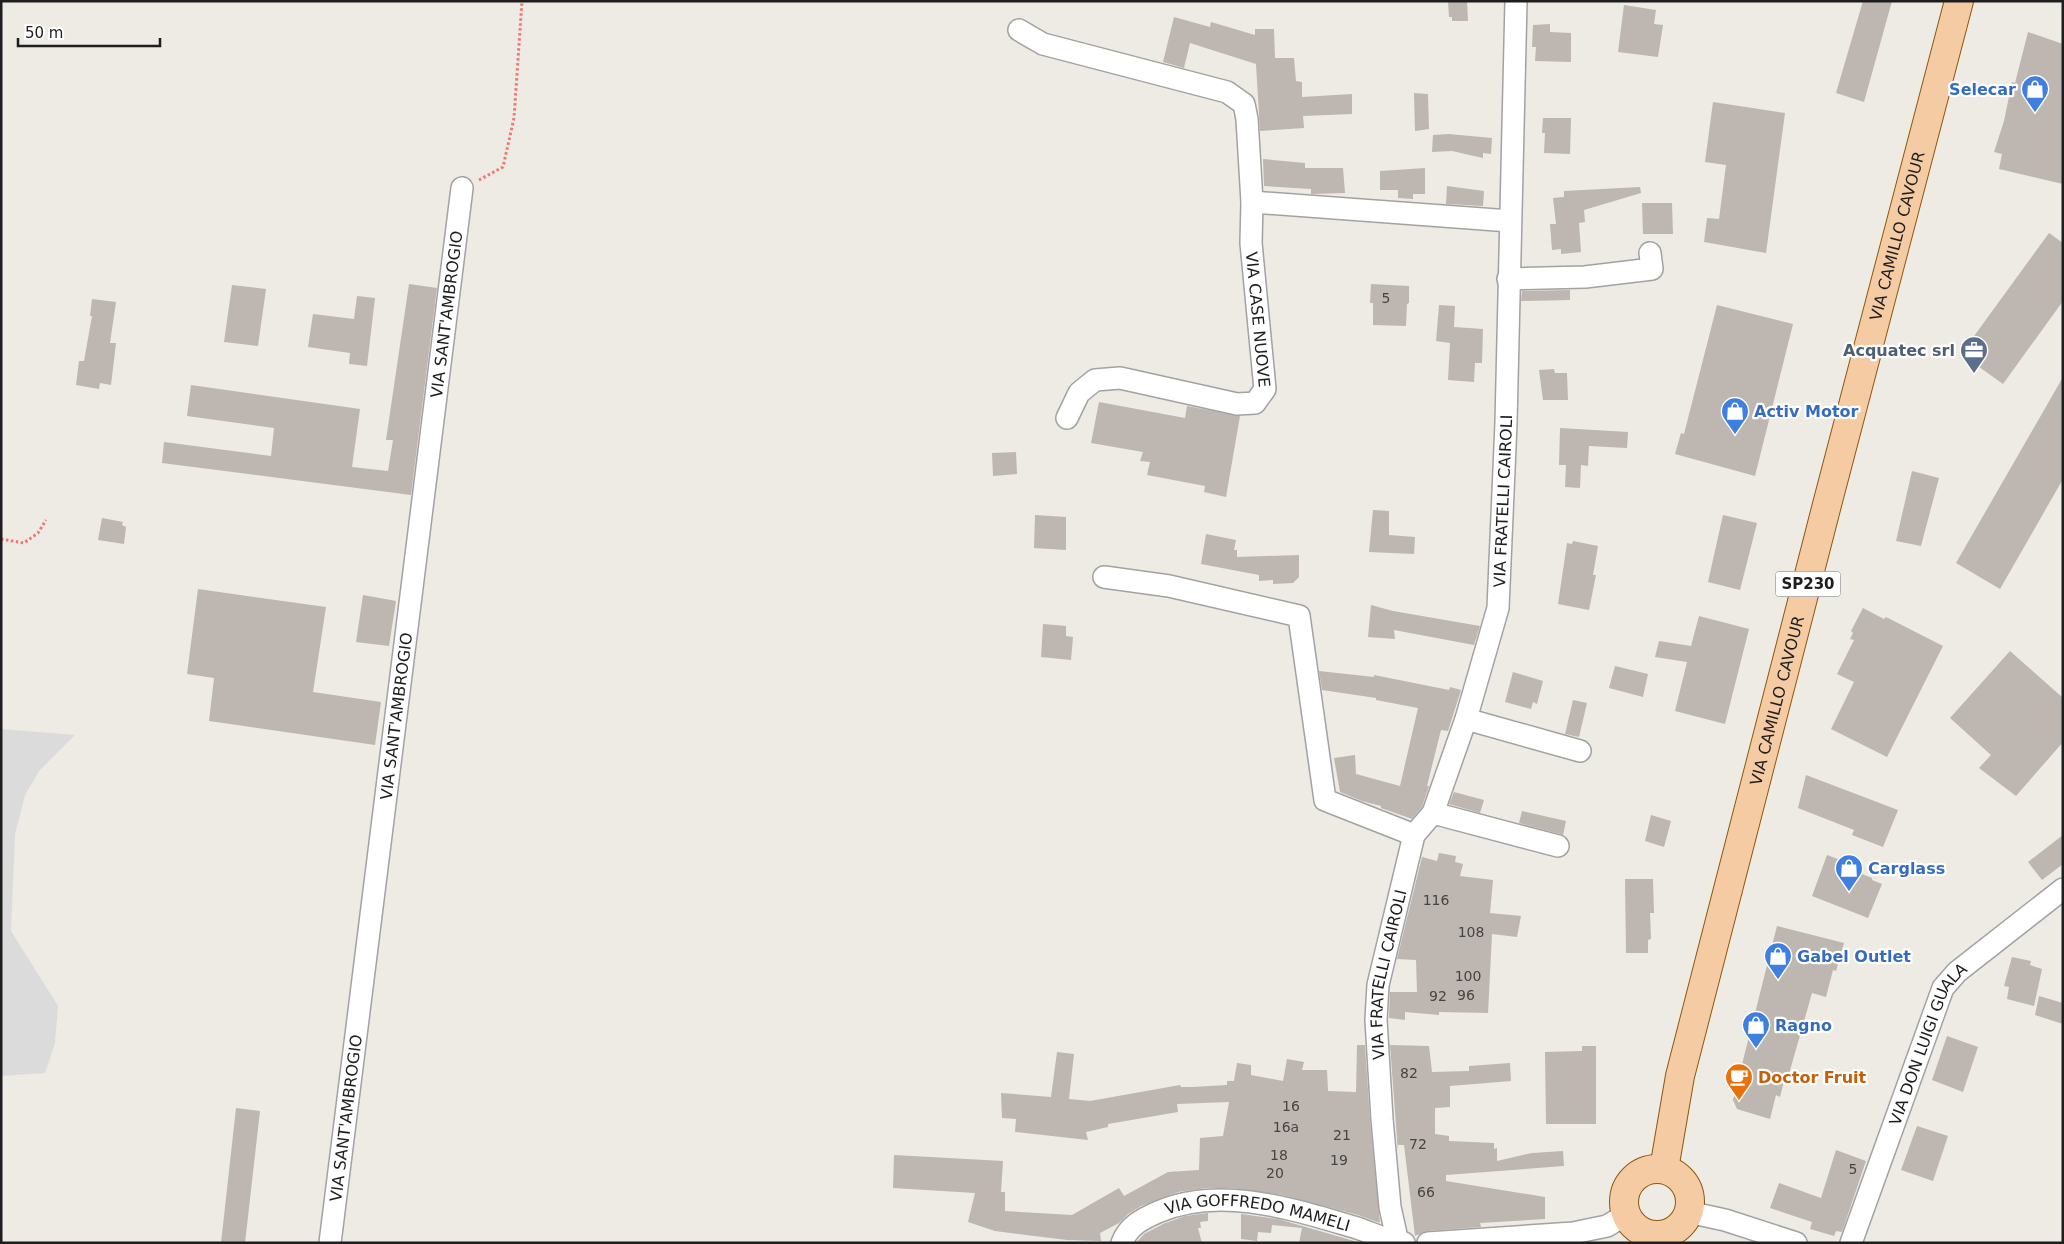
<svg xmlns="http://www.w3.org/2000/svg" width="2064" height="1244" font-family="'DejaVu Sans',sans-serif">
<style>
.residential{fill:#dcdbdb}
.building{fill:#beb6b1}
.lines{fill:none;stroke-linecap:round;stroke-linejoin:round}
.minor-casing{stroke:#a2a2a2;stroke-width:24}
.primary-casing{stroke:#8d580b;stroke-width:30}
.path{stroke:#ef7874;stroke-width:3;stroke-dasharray:2.5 2.5;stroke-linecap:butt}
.minor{stroke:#fff;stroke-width:21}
.primary{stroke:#f5cba3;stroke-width:28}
.labels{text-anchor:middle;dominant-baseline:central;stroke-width:4.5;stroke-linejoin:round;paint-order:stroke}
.number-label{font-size:14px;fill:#464443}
.shield{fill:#fff;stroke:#626262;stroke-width:1}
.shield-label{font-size:15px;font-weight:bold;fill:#1e1e1e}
.shop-label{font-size:16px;font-weight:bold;fill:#366cbe;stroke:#fff;text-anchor:start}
.street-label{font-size:16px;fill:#1e1e1e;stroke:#fff}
.service-label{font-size:16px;font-weight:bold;fill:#4e5e75;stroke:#fff;text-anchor:end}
.food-label{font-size:16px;font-weight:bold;fill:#c56008;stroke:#fff;text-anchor:start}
</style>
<rect width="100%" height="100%" fill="#eeeae4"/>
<path class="residential" d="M1,729l74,6 -36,36 -14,24 -10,39 -4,97 47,75 -3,37 -10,30 -44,3z"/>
<g class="building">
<path d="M1448,1h19l1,20h-16v-4h-3z"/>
<path d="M1863,1h29l-28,101 -28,-9z"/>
<path d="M1624,5l32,5 -2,14 9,1 -5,32 -40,-5z"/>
<path d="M1174,17l36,10 1,-5 44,13v-6h19l1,29h19l2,23 6,1v15l50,-3v20l-49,2 1,12 -44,3 -4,-67 -66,-21 -6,25 -21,-6z"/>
<path d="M1550,24v8l21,1v29l-36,-1 1,-14h-4l1,-22z"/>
<path d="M2028,32l35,12v140l-64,-15 3,-15 -8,-2 10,-31 8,-39 3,1z"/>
<path d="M1414,93l14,1 1,35 -14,2z"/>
<path d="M1713,102l72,11 -19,140 -62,-11 3,-24 12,1 7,-54 -21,-3z"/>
<path d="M1543,118h28l-1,36 -26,-1 1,-20h-3z"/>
<path d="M1449,134l43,4 -1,16 -8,-1v5l-31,-7 -20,1 1,-17z"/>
<path d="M1263,159l42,4v5h38l2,25 -34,1v-5l-47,-3z"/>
<path d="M1425,168v26h-12v5l-15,-1v-8h-18v-19z"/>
<path d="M1447,186l37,5 -1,15 -37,-2z"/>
<path d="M1640,187l1,6 -57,17 1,12 -6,1 2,29 -20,2v-5l-9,1 -2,-26h6l-3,-26 11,-1v-6z"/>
<path d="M1642,203h30l1,31h-30z"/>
<path d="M2049,233l14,10v58l-60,83 -42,-30z"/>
<path d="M409,284l28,4 -26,207 -249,-32 2,-21 107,14 3,-28 -87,-12 4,-31 169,24 -8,58 36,4 5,-31h-7z"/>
<path d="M1371,284l38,2v17l-2,1 -1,22 -33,-1v-22h-3z"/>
<path d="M232,285l34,4 -8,57 -34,-4z"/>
<path d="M1570,290v10l-49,1 1,-10z"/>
<path d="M357,296l18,2 -8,68 -18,-2 1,-11 -42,-6 5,-33 41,5z"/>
<path d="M92,299l24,3 -6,41h6l-5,42 -11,-2 -1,6 -23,-4 3,-24h5l8,-45h-2z"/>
<path d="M1439,305l16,1 -1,21 29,2 -1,34h-7l-1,19 -26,-2 2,-37 -14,-2z"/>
<path d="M1717,305l76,19 -38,152 -80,-22 6,-21 3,1z"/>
<path d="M1554,369l1,4h12l1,27h-25l-4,-30z"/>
<path d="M2063,377v102l-63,110 -44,-26z"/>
<path d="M1099,402l86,16 2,-12 53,10 -14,81 -22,-5 1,-6 -58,-11 3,-13 -10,-1 3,-9 -52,-9z"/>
<path d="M1560,428l68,4 -1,16 -38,-2 -1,20 -7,-1 -1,23 -15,-1 1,-22h-7z"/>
<path d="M1016,452l1,22 -24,2 -1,-23z"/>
<path d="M1912,471l27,7 -18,68 -25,-5z"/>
<path d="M1373,510l16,1v24l26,2 -1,17 -45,-2z"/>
<path d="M1035,515l31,2v33l-32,-2z"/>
<path d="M1723,515l34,8 -17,67 -32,-8z"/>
<path d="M102,518l21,4 -1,3 4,2 -2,17 -26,-4z"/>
<path d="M1206,534l30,6 -2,10h3v7l62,-2v22l-6,6 -20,1v-4l-14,1v-6l-58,-11z"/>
<path d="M1573,541l25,5 -5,29h3l-7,35 -31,-6 9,-61 5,1z"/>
<path d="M198,589l128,18 -13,85 68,10 -6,43 -166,-24 5,-43 -27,-4z"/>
<path d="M363,595l33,6 -7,45 -33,-4z"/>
<path d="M1371,605l22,6 87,15 -6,19 -80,-15 1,9 -27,-2z"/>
<path d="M1863,608l21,11 2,-2 57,29 -56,111 -56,-28 23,-47 -17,-8 17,-34 -4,-1 3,-6 -2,-2z"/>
<path d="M1699,616l50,13 -24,95 -50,-13 12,-49 -32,-5 4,-16 32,5z"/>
<path d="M1043,624l23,2v10l7,1 -2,23 -30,-3z"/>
<path d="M2010,651l53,47v44l-47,54 -37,-28 12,-13 -41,-37z"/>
<path d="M1615,666l33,8 -5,23 -34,-9z"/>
<path d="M1319,671l55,6v-2l75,15 1,-3 11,3 -13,41 -7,-1 -14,56h2l-7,21 -10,12 -31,-11v-2l-19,-5 -22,-9 -6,-34 21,-3 1,19 44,12 18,-78 -42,-8v-2l-54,-8z"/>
<path d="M1513,672l30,9 -6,23 -4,-2 -2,7 -26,-7z"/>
<path d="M1573,700l14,3 -8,34 -14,-3z"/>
<path d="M1806,775l92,35 -15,37 -31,-12 2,-5 -56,-22z"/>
<path d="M1454,792l30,8 -4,13 -31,-9z"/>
<path d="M1522,811l44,10 -3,14 -44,-12z"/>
<path d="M1651,815l20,6 -7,26 -19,-6z"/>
<path d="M2063,835v29l-21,16 -14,-18z"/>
<path d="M1439,853l17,3 -1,6 8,2 -3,12 33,4 -3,33 31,3 -4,21 -25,-3 -4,79 -49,-1v3l-34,-3v8l-16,-2 1,-26h27l-1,-32 -19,-1 25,-102 15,4z"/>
<path d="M1827,855l16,6 -2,5 31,12v2l10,4 -14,34 -56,-22z"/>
<path d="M1625,879h28l1,34h-4l1,26 -3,1v13h-22z"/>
<path d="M1777,926l67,17 -8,28 -3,-1 -7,27 -14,-4 -23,81 -3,-1 -6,24 -4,-2 -6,24 -33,-10 -4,-9z"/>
<path d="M2012,957l19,4 -1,4 12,4 -8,37 -27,-7 2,-12 -5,-1z"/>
<path d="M2039,996l24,7v21l-28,-9z"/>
<path d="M1947,1036l31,11 -15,45 -31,-12z"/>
<path d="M1357,1045h8l5,75 10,103 -22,-8 -75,-20 -51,-7h-26l-28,4 -37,14 -13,8 -9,9 -19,10 1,8 -34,-1 -72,-9 -27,-9 7,-29 -82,-5 1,-33 109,6 -2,31h4v19l67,4 47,-27 5,8 44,-24 31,-2 1,-32 23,-2 6,-34 -52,2 1,8 -70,12v3l-22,5 2,8 -73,-8 1,-13 -14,-1 -1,-25 50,4 6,-45 17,2 -5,45 21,2 90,-16 1,2h12l34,-2v-4h7l3,-18 14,2v10l32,6 4,-22 17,3 -2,8h25l1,21 28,1z"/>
<path d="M1390,1045l39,1 3,26 37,-1v-5l41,-3 1,18 -61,5v21l-15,1v26l14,2v5l45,2v6l3,-1v13l35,-8 31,-2 1,15 -118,9v6l99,16v22l-65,4 1,4 -54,4 -12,5 -11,-91h-6v7z"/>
<path d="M1582,1046h14v78h-50l-1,-72 37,-1z"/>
<path d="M236,1108l24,3 -15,132h-24z"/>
<path d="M1917,1126l31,10 -15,45 -32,-11z"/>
<path d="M1836,1150l30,11 -24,71 -6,-1 -2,5 -24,-7 2,-7 -42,-14 9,-25 42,15z"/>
<path d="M1208,1213v8l-8,1 1,6h-3l4,15h-66l8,-9 19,-10 22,-8z"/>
<path d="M1241,1214l37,5 83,24h-62l3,-15 -30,-3 -1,8 -13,-1 -1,9 -16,-2z"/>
</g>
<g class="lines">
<g class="minor-casing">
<g id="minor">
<path id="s1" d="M1019,30l24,14 184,48 17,12 3,15 5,83 -1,41 14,146 -10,14 -18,1 -117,-26 -25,2 -16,13 -12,25"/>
<path d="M1252,202l258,19"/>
<path d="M1508,279l77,-2 67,-8 -2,-16"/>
<path d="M1104,577l65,9 130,30 26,184 89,35"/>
<path d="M1466,719l114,32"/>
<path d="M1433,813l125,33"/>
<path d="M1688,1212l37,8 71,23"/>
<path id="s2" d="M330,1243l132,-1055"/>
<path id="s3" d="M1122,1243c6,-17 20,-24 36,-31 62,-27 134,-3 196,15 16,5 33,14 50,16"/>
<path id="s4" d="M1398,1243l-8,-36 -8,-88 -6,-99 2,-35 36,-150 19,-22 33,-94 32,-111 8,-185 10,-422"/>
<path d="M1428,1243l145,-10 34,-7 20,-12"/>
<path id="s5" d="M1851,1243l92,-255 14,-16 106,-83"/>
</g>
</g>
<g class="primary-casing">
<g id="primary">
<path id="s6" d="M1664,1169l16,-93c93,-359 183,-717 279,-1075"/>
<circle cx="1657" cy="1202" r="33"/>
</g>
</g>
<g class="path">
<path d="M479,180l24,-13 11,-49 8,-117"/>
<path d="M1,539l23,4 14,-10 8,-13"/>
</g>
<use href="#minor" class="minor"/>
<use href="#primary" class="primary"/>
</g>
<defs>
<g id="shop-pin" transform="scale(1.4375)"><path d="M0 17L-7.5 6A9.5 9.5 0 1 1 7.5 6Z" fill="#3f7fe0" stroke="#fff"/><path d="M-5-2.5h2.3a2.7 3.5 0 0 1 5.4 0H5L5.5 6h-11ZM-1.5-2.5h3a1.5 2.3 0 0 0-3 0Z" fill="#fff"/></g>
<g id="office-pin" transform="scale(1.4375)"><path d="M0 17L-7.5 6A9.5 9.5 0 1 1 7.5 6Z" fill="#5c6f8a" stroke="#fff"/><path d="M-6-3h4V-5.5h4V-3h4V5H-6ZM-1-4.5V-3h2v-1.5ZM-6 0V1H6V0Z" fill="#fff"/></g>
<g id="cafe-pin" transform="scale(1.4375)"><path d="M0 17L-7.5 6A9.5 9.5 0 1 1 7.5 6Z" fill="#e8710a" stroke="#fff"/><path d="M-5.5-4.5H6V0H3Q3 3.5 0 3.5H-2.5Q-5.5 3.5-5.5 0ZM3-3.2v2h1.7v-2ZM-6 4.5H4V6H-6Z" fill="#fff"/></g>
</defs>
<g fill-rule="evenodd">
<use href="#shop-pin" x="2035" y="89"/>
<use href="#office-pin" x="1974" y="350"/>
<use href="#shop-pin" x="1735" y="411"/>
<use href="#shop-pin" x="1849" y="868"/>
<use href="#shop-pin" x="1778" y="956"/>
<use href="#shop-pin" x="1756" y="1025"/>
<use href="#cafe-pin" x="1739" y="1077"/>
</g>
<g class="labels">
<g class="number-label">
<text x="1386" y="298">5</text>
<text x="1436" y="900">116</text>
<text x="1471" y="932">108</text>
<text x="1468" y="976">100</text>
<text x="1466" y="995">96</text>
<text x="1438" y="996">92</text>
<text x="1409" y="1073">82</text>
<text x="1291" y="1106">16</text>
<text x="1286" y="1127">16a</text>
<text x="1342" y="1135">21</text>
<text x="1418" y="1144">72</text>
<text x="1279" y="1155">18</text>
<text x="1339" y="1160">19</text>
<text x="1853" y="1169">5</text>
<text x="1275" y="1173">20</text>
<text x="1426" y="1192">66</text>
</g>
<rect class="shield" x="1775.5" y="571.5" width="65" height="25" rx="4"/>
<g class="shield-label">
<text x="1808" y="584">SP230</text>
</g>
<g class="shop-label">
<text x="2016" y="89" text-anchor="end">Selecar</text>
<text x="1754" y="411">Activ Motor</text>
<text x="1868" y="868">Carglass</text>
<text x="1797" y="956">Gabel Outlet</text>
<text x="1775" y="1025">Ragno</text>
</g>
<g class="street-label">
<text stroke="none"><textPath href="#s6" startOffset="962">VIA CAMILLO CAVOUR</textPath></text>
<text stroke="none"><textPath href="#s2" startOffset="936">VIA SANT'AMBROGIO</textPath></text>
<text stroke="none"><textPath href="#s1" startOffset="455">VIA CASE NUOVE</textPath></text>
<text stroke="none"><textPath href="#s4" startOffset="765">VIA FRATELLI CAIROLI</textPath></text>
<text stroke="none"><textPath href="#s6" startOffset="482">VIA CAMILLO CAVOUR</textPath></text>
<text stroke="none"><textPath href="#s2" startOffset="531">VIA SANT'AMBROGIO</textPath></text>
<text stroke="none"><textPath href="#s4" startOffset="271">VIA FRATELLI CAIROLI</textPath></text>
<text stroke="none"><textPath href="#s5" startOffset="214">VIA DON LUIGI GUALA</textPath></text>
<text stroke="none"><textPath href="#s2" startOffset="126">VIA SANT'AMBROGIO</textPath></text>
<text stroke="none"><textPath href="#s3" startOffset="151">VIA GOFFREDO MAMELI</textPath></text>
</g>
<g class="service-label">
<text x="1955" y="350">Acquatec srl</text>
</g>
<g class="food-label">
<text x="1758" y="1077">Doctor Fruit</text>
</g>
</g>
<rect width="2064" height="1244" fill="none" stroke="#1e1e1e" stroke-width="5"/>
<path d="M18 38v8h142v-8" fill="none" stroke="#1e1e1e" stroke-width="2.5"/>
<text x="25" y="38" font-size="15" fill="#1e1e1e" stroke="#ffffff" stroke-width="4" paint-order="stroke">50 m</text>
</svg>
